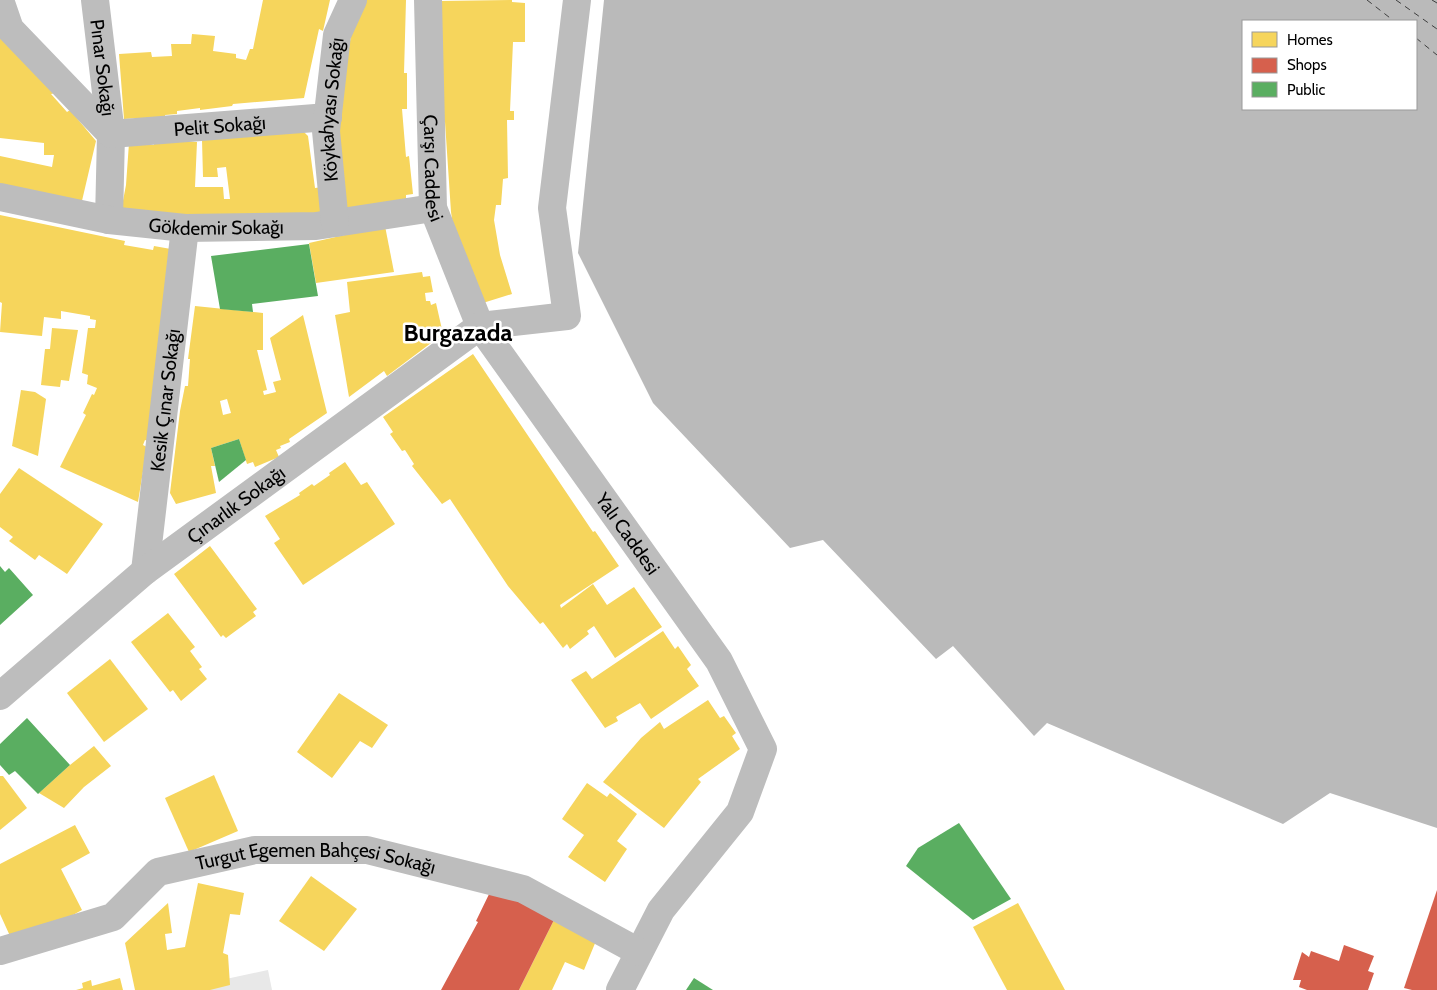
<svg xmlns="http://www.w3.org/2000/svg" width="1437" height="990" font-family="Cabin,sans-serif">
<style>
.green{fill:#e8e8e8}
.water{fill:#bababa;fill-rule:evenodd}
.homes{fill:#f6d55c;fill-rule:evenodd}
.shops{fill:#d6604d}
.public{fill:#5aae61}
.lines{fill:none;stroke-linecap:round;stroke-linejoin:round}
.ferry{stroke:#3e3e3e;stroke-width:1;stroke-dasharray:6 5;stroke-linecap:butt}
.minor{stroke:#bdbdbd;stroke-width:28}
.labels{text-anchor:middle;dominant-baseline:central;stroke-width:5;stroke-linejoin:round;paint-order:stroke}
.street-label{font-size:19px;fill:#000;stroke:#fff}
.district-label{font-size:24px;font-weight:bold;fill:#000;stroke:#fff}
</style>
<rect width="100%" height="100%" fill="#fff"/>
<path class="green" d="M268,970l4,20h-97z"/>
<path class="water" d="M604,0h833v828l-107,-35 -47,31 -236,-101 -13,13 -81,-90 -17,13 -113,-119 -33,8 -137,-145 -75,-150zM1243,21h173v88h-173z"/>
<g class="homes">
<path d="M263,0h67l-7,31 -4,-2 -15,69 -71,6 -1,2 -32,4v-2l-23,3v3l-12,1v5l-26,3v-5l-15,1 -5,-65 32,-2 1,5 20,-1 -1,-12h20l1,-10 23,2 -2,15 23,3v4l10,2 4,-11h3z"/>
<path d="M356,0h50l-2,73h3v36h-5l4,48 3,-1 4,38 -7,1v4l-66,12 -2,-86z"/>
<path d="M512,0v2l13,1v39h-12l-3,69h4v9h-7l1,58 -5,1 -2,26h-5l-2,15 6,35 12,39 -42,13 -11,-43 -8,-52 -6,-90h-3l-3,-121z"/>
<path d="M0,38l56,55 -5,1 16,18 3,-2 26,31 -15,64 -81,-17v-32l52,11 2,-12h-10v-12l-44,-5z"/>
<path d="M303,131l5,5 7,52 7,-1 7,31 -121,-1 -87,-6 5,-26 3,-42 25,2v-6l43,3 -2,45h28l1,12h6l-4,-32 -9,1 1,9h-15l-1,-37z"/>
<path d="M0,215l125,26 -1,4 29,5 1,-4 28,5 -33,168 5,2 -4,21 -5,-2 -2,5 4,2 -9,55 -78,-35 26,-52 -3,-2 9,-19 2,1 3,-7 -10,-4 1,-9 -6,-2 6,-45h7l1,-8 -6,-1v-3l-29,-5v8l-17,-2 -2,19 -42,-4 2,-29 -2,-1z"/>
<path d="M385,226l9,46 -78,11 -7,-40z"/>
<path d="M422,272l1,5 7,-1 3,16 -8,1 1,8h4l1,4 5,-2 7,31 -56,42 -3,-5 -35,26 -14,-82 15,-3 -3,-30z"/>
<path d="M195,306l68,7v37h-6l10,40 -4,1 1,4 12,-3 -3,-10 8,-2 -11,-42 33,-23 24,98 -38,26 1,3 -10,4 1,2 -5,2 3,7 -24,10 -2,-5 -6,2 -8,-25 -28,9 4,18h-4l5,27 -40,11 -6,-11 10,-82 5,-25h3l2,-27h-2zM227,399l4,14 -8,2 -3,-14z"/>
<path d="M52,328l26,2 -9,51 -8,-1 -1,7 -19,-2 4,-36h5z"/>
<path d="M473,354l120,178 2,-1 24,35 -59,39 1,3 32,-24 14,21 27,-18 28,40 -47,31 -21,-32 -7,5 2,3 -19,15 -3,-5 -4,4 -20,-26 -3,2 -32,-38 -58,-87 -8,5 -30,-38 2,-2 -9,-14 -3,1 -12,-17 3,-2 -10,-15z"/>
<path d="M21,390l14,2 11,7 -8,57 -26,-10z"/>
<path d="M345,462l16,23 6,-3 28,42 -92,61 -29,-42 6,-4 -15,-23 35,-21 -1,-2 13,-9 2,2 16,-11 -1,-2z"/>
<path d="M19,468l84,56 -36,50 -28,-19 -4,5 -26,-19 4,-4 -13,-10v-33z"/>
<path d="M210,546l47,63 -4,3 3,4 -30,22 -3,-3 -2,2 -47,-63z"/>
<path d="M168,613l27,34 -5,4 12,16 -3,2 8,10 -26,22 -8,-11 -3,2 -39,-50z"/>
<path d="M663,631l12,18 3,-3 13,19 -4,4 12,17 -48,33 -11,-16 -24,14 2,4 -13,7 -34,-48 15,-9 6,8z"/>
<path d="M110,659l38,50 -44,33 -37,-49z"/>
<path d="M339,693l49,32 -16,23 -12,-7 -28,37 -35,-26z"/>
<path d="M708,700l12,18 4,-2 12,17 -4,3 8,13 -42,30 3,3 -37,46 -61,-46 38,-44 19,-16 4,7z"/>
<path d="M94,746l17,20 -27,21 -20,21 -25,-15 31,-28z"/>
<path d="M214,775l24,56 -49,21 -24,-54z"/>
<path d="M0,776h3l24,32 -27,22z"/>
<path d="M587,783l20,14 3,-4 27,21 -20,27 10,8 -22,33 -37,-25 16,-22 -22,-16z"/>
<path d="M75,825l15,28 -29,16 21,41 -67,37 -15,-33v-50z"/>
<path d="M311,876l46,33 -33,42 -45,-30z"/>
<path d="M198,883l46,10 -4,22 -10,-1 -7,39 5,2 2,30 -20,5h-75l-10,-47 43,-40 4,30 -7,1 2,16 18,-3z"/>
<path d="M1018,903l47,87h-58l-34,-63z"/>
<path d="M554,920l44,16 -14,34 -19,-8 -13,28h-33z"/>
<path d="M120,978l3,12h-47l7,-2 -1,-5 9,-3 1,6z"/>
</g>
<g class="shops">
<path d="M492,888l62,32 -35,70h-78l37,-68 -2,-1z"/>
<path d="M1437,890v100h-25l-8,-2z"/>
<path d="M1344,945l30,11 -6,15 6,2 -6,17h-61l-8,-3 2,-7h-8l9,-28 7,5 2,-6 28,10z"/>
</g>
<g class="public">
<path d="M309,244l9,52 -66,8 1,8 -33,-3 -9,-53z"/>
<path d="M239,439l7,21 -27,22 -8,-34z"/>
<path d="M0,566l5,6 4,-4 24,27 -33,30z"/>
<path d="M27,718l43,47 -32,29 -23,-23 -6,4 -9,-10v-21z"/>
<path d="M959,823l52,76 -38,21 -67,-54 12,-18z"/>
<path d="M694,978l19,12h-27z"/>
</g>
<g class="lines">
<g class="ferry">
<path d="M1367,0l27,21"/>
<path d="M1396,0l41,29"/>
<path d="M1432,0l5,3"/>
<path d="M1416,38l21,17"/>
</g>
<g class="minor">
<path d="M0,0l10,29 101,105 -2,86"/>
<path id="s1" d="M95,0l16,134 217,-17"/>
<path id="s2" d="M428,0l5,208 47,118 239,335 44,88 -23,63 -79,98 -41,80"/>
<path id="s3" d="M0,197l109,23 76,8 131,-2 117,-18"/>
<path id="s4" d="M335,223l-9,-92 11,-96 16,-35"/>
<path id="s5" d="M145,571l40,-343"/>
<path id="s6" d="M0,696l145,-125 335,-245 87,-10 -15,-108 25,-208"/>
<path id="s7" d="M0,951l113,-34 45,-45 97,-22h112l156,39 116,63"/>
</g>
</g>
<g class="labels">
<g class="street-label">
<text stroke="none"><textPath href="#s1" startOffset="68">Pınar Sokağı</textPath></text>
<text stroke="none"><textPath href="#s4" startOffset="114">Köykahyası Sokağı</textPath></text>
<text stroke="none"><textPath href="#s1" startOffset="244">Pelit Sokağı</textPath></text>
<text stroke="none"><textPath href="#s2" startOffset="168">Çarşı Caddesi</textPath></text>
<text stroke="none"><textPath href="#s3" startOffset="219">Gökdemir Sokağı</textPath></text>
<text stroke="none"><textPath href="#s5" startOffset="172">Kesik Çınar Sokağı</textPath></text>
<text stroke="none"><textPath href="#s6" startOffset="304">Çınarlık Sokağı</textPath></text>
<text stroke="none"><textPath href="#s2" startOffset="590">Yalı Caddesi</textPath></text>
<text stroke="none"><textPath href="#s7" startOffset="342">Turgut Egemen Bahçesi Sokağı</textPath></text>
</g>
<g class="district-label">
<text x="458" y="332">Burgazada</text>
</g>
</g>
<rect x="1242" y="20" width="175" height="90" fill="#ffffff" stroke="#999999"/>
<rect x="1252" y="32" width="25" height="15" fill="#f6d55c" stroke="#999999"/>
<text x="1287" y="45" font-size="15" fill="#000000">Homes</text>
<rect x="1252" y="58" width="25" height="15" fill="#d6604d" stroke="#999999"/>
<text x="1287" y="70" font-size="15" fill="#000000">Shops</text>
<rect x="1252" y="82" width="25" height="15" fill="#5aae61" stroke="#999999"/>
<text x="1287" y="95" font-size="15" fill="#000000">Public</text>
</svg>
